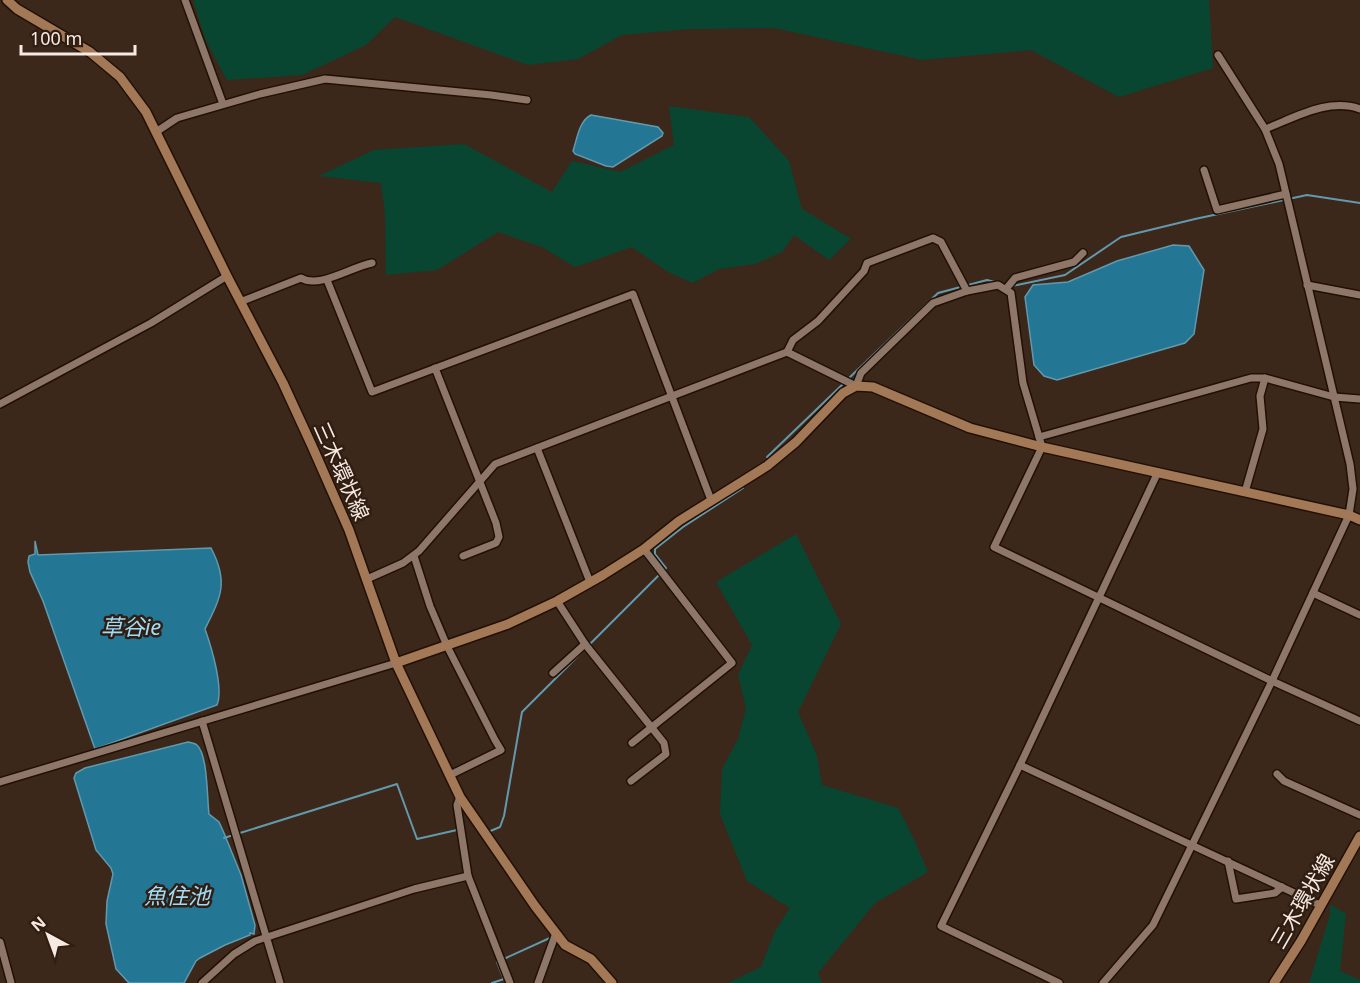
<svg xmlns="http://www.w3.org/2000/svg" width="1360" height="983" font-family="'Noto Sans','Noto Sans JP',sans-serif">
<style>
.green{fill:#084631}
.water{fill:#247695;stroke:#6399ac;stroke-width:1.5}
.lines{fill:none;stroke-linecap:round;stroke-linejoin:round}
.stream{stroke:#6399ac;stroke-width:2}
.street-casing{stroke:#221005;stroke-width:10}
.secondary-casing{stroke:#221005;stroke-width:12}
.street{stroke:#8e7768;stroke-width:7}
.secondary{stroke:#a37857;stroke-width:9}
.labels{text-anchor:middle;dominant-baseline:central;stroke-width:5;stroke-linejoin:round;paint-order:stroke}
.street-label{font-size:21px;fill:#f7eae2;stroke:#311e12}
.water-label{font-size:22px;font-style:italic;fill:#9fdcf7;stroke:#311e12}
</style>
<rect width="100%" height="100%" fill="#3b281b"/>
<g class="green">
<path d="M193,0h1016l4,68 -94,29 -88,-47 -109,10 -148,-32 -84,1 -68,6 -44,24 -50,6 -133,-48 -29,28 -64,30 -75,5 -21,-39z"/>
<path d="M669,106l80,11 40,44 13,48 49,30 -22,21 -35,-25 -12,17 -27,12 -36,5 -26,14 -25,-11 -36,-25 -57,20 -33,-20 -44,-15 -61,38 -51,5 -1,-62 -4,-30 -62,-7 55,-26 90,-6 88,48 20,-31 48,11 54,-27z"/>
<path d="M796,534l45,90 -43,88 19,44 5,29 76,23 15,29 15,35 -53,31 -57,70 4,10h-94l33,-16 14,-36 15,-23 -43,-27 -27,-67 2,-45 16,-30 8,-31 -8,-33 14,-30 -36,-63z"/>
<path d="M1330,904l16,10 -6,57 20,9v3h-51l21,-68z"/>
</g>
<g class="water">
<path d="M591,115l67,12 5,6 -1,3 -49,31 -7,-1 -31,-12 -2,-3c4,-12 6,-30 18,-36z"/>
<path d="M1173,245l16,1 15,24 -10,64 -9,9 -128,37 -13,-4 -10,-11 -9,-68 8,-12 35,-3 49,-21z"/>
<path d="M35,541l3,14 173,-7c18,34 10,49 -6,81 6,17 19,59 12,76l-122,44 -52,-148 -13,-29 -2,-10 1,-6 6,-2z"/>
<path d="M188,742c3,1 7,1 9,3 11,10 10,54 12,69l10,8 5,11 17,42 14,50 -1,9 -4,-1v2l-25,10 -25,13 -4,3 -12,22h-55l-13,-14 -10,-45 1,-23 6,-27 -2,-6 -15,-18 -22,-72 2,-5 9,-5z"/>
</g>
<g class="lines">
<g class="stream">
<path d="M1012,286l53,-11 56,-38 74,-18 112,-24 53,8"/>
<path d="M848,379l90,-86 49,-13 20,5"/>
<path d="M767,457l77,-74"/>
<path d="M488,832l12,-5 4,-11 18,-104 144,-144 -11,-14v-5l28,-22 60,-39"/>
<path d="M224,838l173,-54 20,55 40,-9"/>
<path d="M492,983l12,-4 -7,-17 55,-25"/>
</g>
<g class="street-casing">
<g id="street">
<path d="M185,0l38,104"/>
<path d="M1265,129c29,-11 64,-32 95,-20"/>
<path d="M156,132l21,-14 83,-24 65,-15 166,16 36,5"/>
<path d="M1204,170l13,40 69,-16"/>
<path d="M327,280l45,112 261,-98 78,206"/>
<path d="M1307,285l53,10"/>
<path d="M1006,289l9,-11 59,-16 9,-9"/>
<path d="M240,302l61,-24c18,11 50,-11 71,-15"/>
<path d="M787,352l6,-12 25,-19 46,-50 3,-8 66,-25 8,4 26,49"/>
<path d="M435,368l61,155 3,14 -3,6 -33,13"/>
<path d="M0,404l151,-81 76,-47"/>
<path d="M1039,437l212,-59h14l69,19 26,2"/>
<path d="M537,448l53,134"/>
<path d="M1245,492l18,-63 -3,-33 5,-18"/>
<path d="M414,556l16,50 17,40 48,94 6,10 -51,25"/>
<path d="M367,579l36,-16 16,-12 76,-87 292,-112 69,34 5,-13 72,-70 34,-12 31,-6 13,8 12,90 19,64 -48,100 278,134 88,40"/>
<path d="M1313,593l47,22"/>
<path d="M557,601l28,43 79,99 2,11 -35,27"/>
<path d="M553,673l32,-29"/>
<path d="M202,721l78,262"/>
<path d="M632,743l100,-80 -88,-114"/>
<path d="M1020,765l300,140"/>
<path d="M1277,774l7,7 76,34"/>
<path d="M0,782l396,-119"/>
<path d="M460,797l-3,8 11,71 42,107"/>
<path d="M1228,861l8,38 39,-6 7,-6"/>
<path d="M0,942l11,41"/>
<path d="M202,983l32,-29 21,-13 159,-52 54,-13"/>
<path d="M538,983l18,-50"/>
<path d="M1059,983l-118,-57 79,-161 138,-293"/>
<path d="M1103,983l50,-58 119,-244 77,-166 4,-26 -3,-25 -71,-300 -14,-35 -47,-74"/>
</g>
</g>
<g class="secondary-casing">
<g id="secondary">
<path d="M7,0l10,9 73,43 30,25 26,35 81,164 56,107 29,63 37,84 47,133 64,134 75,109 30,39 26,14 21,24"/>
<path d="M396,663l112,-39 49,-23 46,-26 41,-26 35,-28 88,-55 29,-24 47,-49 13,-7 17,1 97,41 72,19 307,68 11,5"/>
<path d="M1274,983l27,-42 59,-105"/>
</g>
</g>
<use href="#street" class="street"/>
<use href="#secondary" class="secondary"/>
</g>
<g class="labels">
<g class="street-label">
<text transform="translate(342 471) rotate(66)">三木環状線</text>
<text transform="translate(1302 901) rotate(-60)">三木環状線</text>
</g>
<g class="water-label">
<text x="131" y="626">草谷ie</text>
<text x="177" y="895">魚住池</text>
</g>
</g>
<g transform="translate(48 935) rotate(319)" stroke="#311e12" stroke-width="4.5" paint-order="stroke">
<path d="M0-4.5L10 22L0 15L-10 22Z" fill="#f7eae2"/>
<text y="-9" font-size="16" font-weight="bold" text-anchor="middle" fill="#f7eae2">N</text>
</g>
<path d="M21 45v9h114v-9" fill="none" stroke="#f7eae2" stroke-width="3"/>
<text x="30" y="45" font-size="18" fill="#f7eae2" stroke="#311e12" stroke-width="4.5" paint-order="stroke">100 m</text>
</svg>
